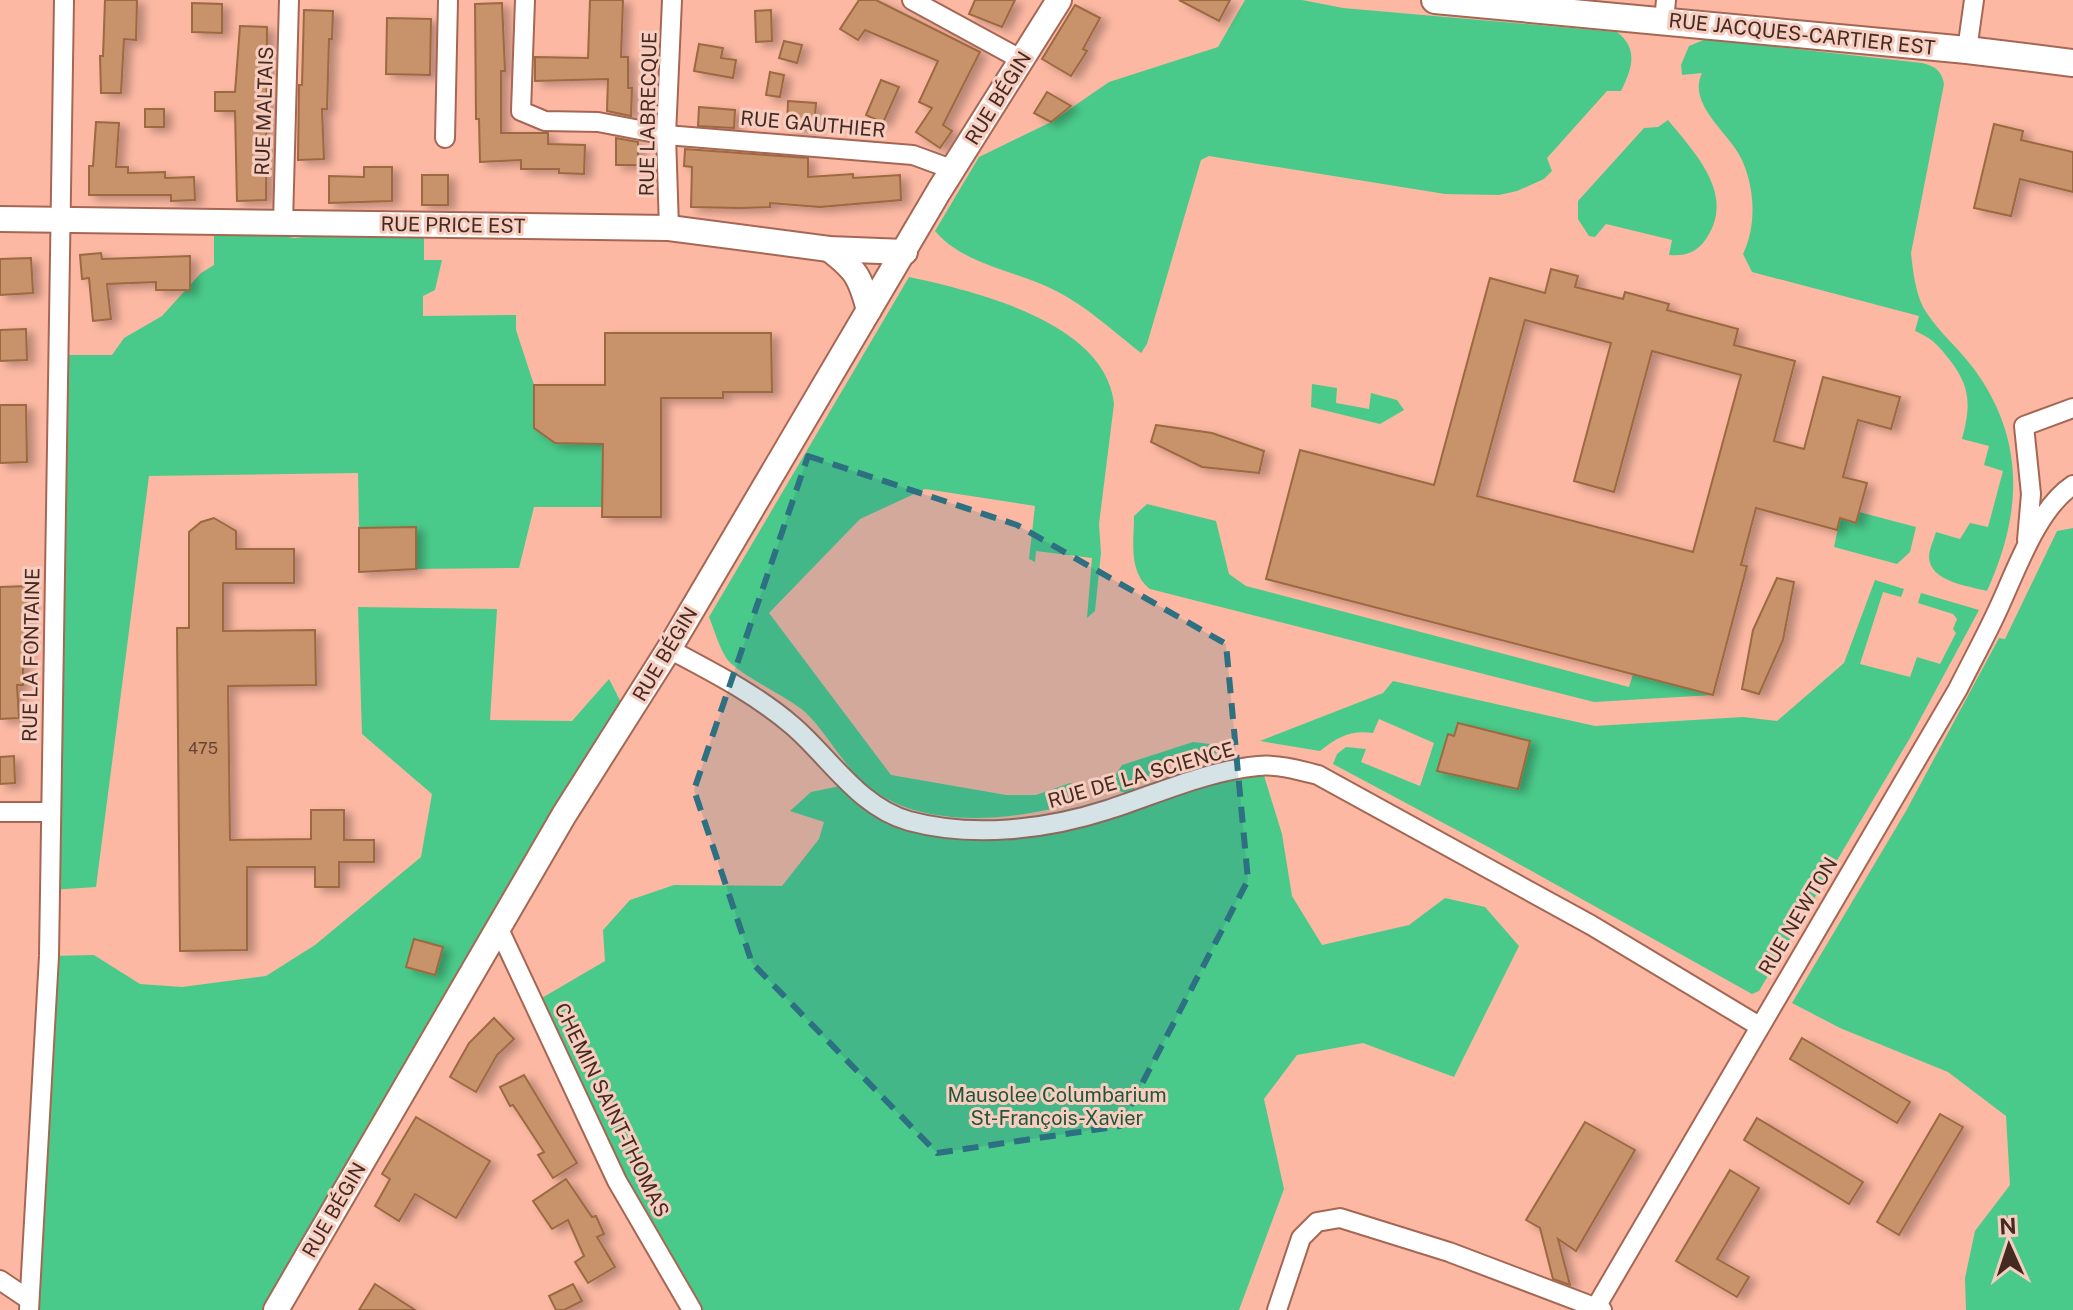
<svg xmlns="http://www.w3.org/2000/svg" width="2073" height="1310" font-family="'Public Sans',sans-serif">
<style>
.green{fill:#4aca8a}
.building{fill:#c8926a;stroke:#9c6941;stroke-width:2;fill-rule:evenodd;filter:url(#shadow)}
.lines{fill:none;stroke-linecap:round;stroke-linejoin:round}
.minor-casing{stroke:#a56754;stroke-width:22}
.tertiary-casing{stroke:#a56754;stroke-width:28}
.secondary-casing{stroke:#a56754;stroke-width:30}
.minor{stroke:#fff;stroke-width:18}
.tertiary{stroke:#fff;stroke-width:24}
.secondary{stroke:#fff;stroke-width:26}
.marked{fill:#2d7081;fill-opacity:0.2;stroke:#2d7081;stroke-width:6;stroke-dasharray:16 10;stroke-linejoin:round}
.labels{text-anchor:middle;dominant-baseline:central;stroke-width:6;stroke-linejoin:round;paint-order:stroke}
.number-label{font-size:16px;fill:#654433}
.street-label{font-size:20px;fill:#442a21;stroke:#f7cdc0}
.park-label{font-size:20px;fill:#20563a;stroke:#f7cdc0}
</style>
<defs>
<filter id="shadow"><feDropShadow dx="7" dy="4" stdDeviation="4" flood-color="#0004"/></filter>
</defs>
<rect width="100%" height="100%" fill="#fcb8a2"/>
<g class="green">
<path d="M1245,0h57l41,8 274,24c22,17 15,37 4,59h-14l-60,67 5,13 -8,8 -27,12 -18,4 -54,-1 -236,-38 -8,4 -54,184 -6,9c-28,-22 -58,-50 -91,-65 -38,-18 -87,-24 -115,-57l44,-74 72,-35 58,-40 109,-35z"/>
<path d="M1706,39l216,24c13,3 20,8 22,21l-33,169c2,18 4,37 12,54 13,23 35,40 51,62 52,71 48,145 13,222 -18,-5 -57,-9 -58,-34 0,-8 5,-18 7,-25l24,7 10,-16 18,4 15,-56 -19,-6 5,-19 -27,-7c9,-34 9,-52 -13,-80 -12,-15 -16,-20 -34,-28l4,-15 -167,-44 -9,-18c14,-29 12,-67 -2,-96 -13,-26 -54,-54 -39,-85l-20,2 -1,-10 8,-19z"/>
<path d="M1668,120c26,32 69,75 38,119 -10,14 -20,17 -37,16l3,-15 -66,-16 -11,13 -6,-1 -11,-17v-18l66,-73 14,-1z"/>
<path d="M214,222l80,16 130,-13v35h18l-7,30 -12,6v20l93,-1v15l18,55v43l21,15 48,1 -1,63h-68l-15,61 -103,1v-42l-57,1 -1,-55 -209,3 -53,411 -46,3 9,-535h53l12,-17 38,-22 39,-43 13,-8z"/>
<path d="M909,277c65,14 197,45 205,127l-15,120 2,29 -6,58 -8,7 5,-60 -56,-7 -1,11 -6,-3 6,-53 -110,-17 -65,30 -91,94 122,162 115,20h30l34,-12 15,6 1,7 -5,5c-65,20 -162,31 -217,-18 -23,-21 -37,-50 -59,-71 -17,-15 -72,-40 -80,-56 -7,-12 -11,-27 -16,-39z"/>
<path d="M1312,384l25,4 -1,15 33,6 2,-16 26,7 7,10 -24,14 -69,-17z"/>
<path d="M1147,504l69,17 13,53 17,12 383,101 4,-13 80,21 -119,7 -444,-113c-22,-17 -16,-48 -16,-73z"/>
<path d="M1859,512l57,15 -6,25 -13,12 -63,-17 6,-29 16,4z"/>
<path d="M2073,528v782h-107l-1,-32 10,-47 35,-46 -4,-69 -58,-44 -108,-44 -48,-25 114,-192 93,-173 6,1 52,-108z"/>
<path d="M1875,580l29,9 -3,8 -18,-5 -23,72 50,13 7,-20 23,7 16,-31 -3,-4 4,-10 -4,-5 -35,-11 3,-10 58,17 -69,128 -151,253 -7,3 -260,-145 -159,-85 4,-10 9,-7 20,2 -5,13 59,24 14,-43 -55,-24 -6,14c-23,-3 -35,4 -53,18l-60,-10 123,-48 10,-12 202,45 148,-9 34,4 67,-58z"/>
<path d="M358,607l139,2 -7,111 82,1 37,-42 19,37 -352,594h-247l20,-354 45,-1 46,29 42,3 84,-11 49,-31 106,-88 11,-63 -70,-60z"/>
<path d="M1193,742l42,5 -48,16 -1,-5 -23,8 -1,6 -17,5 -11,10 1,4 -7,3 -11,-4 -5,-10 10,-15z"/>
<path d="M1261,766l21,68 10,62 30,49 87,-20 36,-27 40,9 34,39 -65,131 -91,-34 -66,12 -33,44 20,90 -45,121h-547l-157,-308 70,-41 -2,-31 27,-30 44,-15 108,1 37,-47 5,-17 -34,-11 21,-19 39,-8 57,36 92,10z"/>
</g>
<g class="building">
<path d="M105,0h32l-1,40 -12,-1 -3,54h-20l-1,-37h3z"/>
<path d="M590,0h33l-2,57h7v31h4l-1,28 -24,-5 1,-32 -73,2v-24l53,1z"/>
<path d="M859,0h17l104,52 -37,73 9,6 -12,17 -24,-16 16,-24 -13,-6 19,-41 -73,-31 -7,10 -18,-11z"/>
<path d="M975,0h40l-13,27 -33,-13z"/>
<path d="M1179,0h51l-11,21z"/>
<path d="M192,3l30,1v29l-30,-1z"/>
<path d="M502,3l3,68h-4v62h47v11l37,1 -1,29 -25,-1v-4h-38v-9l-41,2 -1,-43h-3l-1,-115z"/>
<path d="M1075,5l25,13 -17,31 4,2 -16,25 -29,-17z"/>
<path d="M304,10l29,1 -1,28h-3l-2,70h-5l2,50 -26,1 1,-75h3z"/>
<path d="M771,10l1,31 -16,1 -1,-31z"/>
<path d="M387,18l44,1 -1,56 -44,-1z"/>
<path d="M240,26l27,1 -1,173 -29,1 -2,-90h-20v-19h20z"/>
<path d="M784,41l18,4 -5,18 -18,-5z"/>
<path d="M699,44l24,4 -2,10 15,2 -3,18 -39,-7z"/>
<path d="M770,72l14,3 -4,22 -14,-2z"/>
<path d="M881,80l18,7 -16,36 -17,-8z"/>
<path d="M1047,92l24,14 -20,16 -17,-9z"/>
<path d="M788,101l28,2 -2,26 -27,-2z"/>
<path d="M699,107l36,3 -1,18 -36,-2z"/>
<rect x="145" y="109" width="19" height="18"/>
<path d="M96,122l23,1 -3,44h12v6l37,-1v6l29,-1 1,23 -24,1v-6h-82v-29h4z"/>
<path d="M1994,124l29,7 -2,9 52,12v40l-53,-13 -9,37 -37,-8z"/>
<path d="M616,138l22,4v23h-22z"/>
<path d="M685,149l123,9v19l45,-3v4l47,-3 1,25 -81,7 -50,-4v4l-29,1 -50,-1 1,-40 -8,-1z"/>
<path d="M364,167h28v34l-63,2v-27l35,1z"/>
<rect x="422" y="175" width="26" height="30"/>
<path d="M101,253l1,6 88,-3v34h-34v-8l-49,2 4,35 -18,2 -4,-43 -7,1 -2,-24z"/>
<path d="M31,258l2,35 -33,2v-36z"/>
<path d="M1551,269l27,7 -3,11 48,12 2,-7 44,12 -2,6 71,19 -4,16 61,16 -21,80 30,8 19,-72 77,20 -9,32 -33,-9 -15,57 24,6 -11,40 -16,-5 -3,12 -81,-22 -15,57 6,1 -34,129 -447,-116 34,-129 134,35 56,-207 55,15zM1525,320l86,23 -37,138 40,11 38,-141 89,24 -48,177 -216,-56z"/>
<path d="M26,329l1,31 -27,1v-31z"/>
<path d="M605,333h166l1,59h-49v6h-62v119h-59l1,-73 -48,-1 -21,-15v-43h71z"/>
<path d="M0,405h26l1,57 -27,1z"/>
<path d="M1156,425l56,8 52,18 -5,22 -57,-6 -51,-25z"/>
<path d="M214,518l22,13v18h58v34h-71v48l92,-1 1,55 -88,1 2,154 81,-1v-29h33v30h30v22h-35v25h-24v-20h-68v83l-67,1 -3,-323h12v-96l12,-10z"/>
<path d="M416,527v42l-57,3v-44z"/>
<path d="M1777,578l17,4 -11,58 -24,54 -17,-5 11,-59z"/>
<path d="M28,586l1,22 -4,1 2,45 -4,1v30h-6l2,33 -19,1v-132z"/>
<path d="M1458,723l72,18 -12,48 -81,-18 11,-37 6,2z"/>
<path d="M14,756l1,27 -15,1v-27z"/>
<path d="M414,939l29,8 -8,28 -29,-8z"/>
<path d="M494,1018l20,21 -17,16 -21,37 -26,-15 19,-34z"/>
<path d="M1802,1038l108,64 -13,21 -107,-64z"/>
<path d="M524,1075l53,88 -24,15 -15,-23 6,-3 -31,-47 -3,1 -10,-19z"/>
<path d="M1940,1114l23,13 -64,108 -22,-13z"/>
<path d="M416,1117l74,44 -34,57 -41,-24 -16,27 -24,-15 15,-27 -8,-5z"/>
<path d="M1757,1118l106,64 -14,22 -105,-64z"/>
<path d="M1585,1122l50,28 -59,101 -18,-12 12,46 -17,-6 -13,-51 -14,-8z"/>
<path d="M1730,1170l29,18 -42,71 32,18 -12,20 -61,-36z"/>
<path d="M566,1179l26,38 4,-1 8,18 -7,3 18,30 -27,16 -13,-21 9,-6 -16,-36 -16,9 -19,-28z"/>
<path d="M375,1284l40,26h-56z"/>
<path d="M573,1284l9,17 -18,9h-8l-7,-14z"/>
</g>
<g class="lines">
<g class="minor-casing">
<g id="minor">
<path d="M525,0l-4,111 24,10 53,1 68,13 247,20 41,15"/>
<path d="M912,0l110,60"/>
<path d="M1664,21l2,-21"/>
<path d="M1967,50l7,-50"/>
<path d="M445,138l3,-138"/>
<path d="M283,223l6,-223"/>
<path d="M669,228l-3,-93 6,-135"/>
<path d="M2027,540l4,-46 -7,-68 49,-18"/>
<path d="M669,649c43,23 87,45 124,77 37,32 66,81 116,95 63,17 136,9 198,-11 50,-16 99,-39 151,-44 20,-2 41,4 60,9l273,150 168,101"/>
<path d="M0,812h50"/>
<path d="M498,927l119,254 75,129"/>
<path d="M0,1280l28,19"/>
<path d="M1596,1307l362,-618c14,-28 29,-55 42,-84 17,-37 38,-97 73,-120"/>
<path d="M29,1310l20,-354 15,-956"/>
<path d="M1277,1310l24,-72 16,-16 23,-4 109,34 153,58"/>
</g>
</g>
<g class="tertiary-casing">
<g id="tertiary">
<path d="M0,219l669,9 160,21 76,3"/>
<path d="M829,249c27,21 31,27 40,61"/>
<path d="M276,1310l288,-495 105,-166 270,-458 120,-191"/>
</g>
</g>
<g class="secondary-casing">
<path id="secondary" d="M1435,0l532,50 106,13"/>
</g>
<use href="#minor" class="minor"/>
<use href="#tertiary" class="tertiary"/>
<use href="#secondary" class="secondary"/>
</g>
<path class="marked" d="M808,456l209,69 209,119 22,236 -128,246 -183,27 -185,-190 -58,-173z"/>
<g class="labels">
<g class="number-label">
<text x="203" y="748">475</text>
</g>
<g class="street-label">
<text transform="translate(1802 34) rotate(6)">RUE JACQUES-CARTIER EST</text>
<text transform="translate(998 98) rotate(-58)">RUE BÉGIN</text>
<text transform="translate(264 111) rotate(-88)">RUE MALTAIS</text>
<text transform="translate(648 114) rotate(-89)">RUE LABRECQUE</text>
<text transform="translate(813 124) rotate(5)">RUE GAUTHIER</text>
<text transform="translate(453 225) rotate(1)">RUE PRICE EST</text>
<text transform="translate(665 654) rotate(-59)">RUE BÉGIN</text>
<text transform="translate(31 655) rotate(-89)">RUE LA FONTAINE</text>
<text transform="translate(1141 775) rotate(-16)">RUE DE LA SCIENCE</text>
<text transform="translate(1798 916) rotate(-59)">RUE NEWTON</text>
<text transform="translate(612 1110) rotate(64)">CHEMIN SAINT-THOMAS</text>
<text transform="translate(334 1210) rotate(-60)">RUE BÉGIN</text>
</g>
<g class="park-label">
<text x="1057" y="1095">Mausolee Columbarium<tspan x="1057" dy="23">St-François-Xavier</tspan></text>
</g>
</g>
<g transform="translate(2009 1246) rotate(357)" stroke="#f7cdc0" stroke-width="6" paint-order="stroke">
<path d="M0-6L14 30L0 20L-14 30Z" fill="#442a21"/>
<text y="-12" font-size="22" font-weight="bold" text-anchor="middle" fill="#442a21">N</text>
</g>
</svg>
